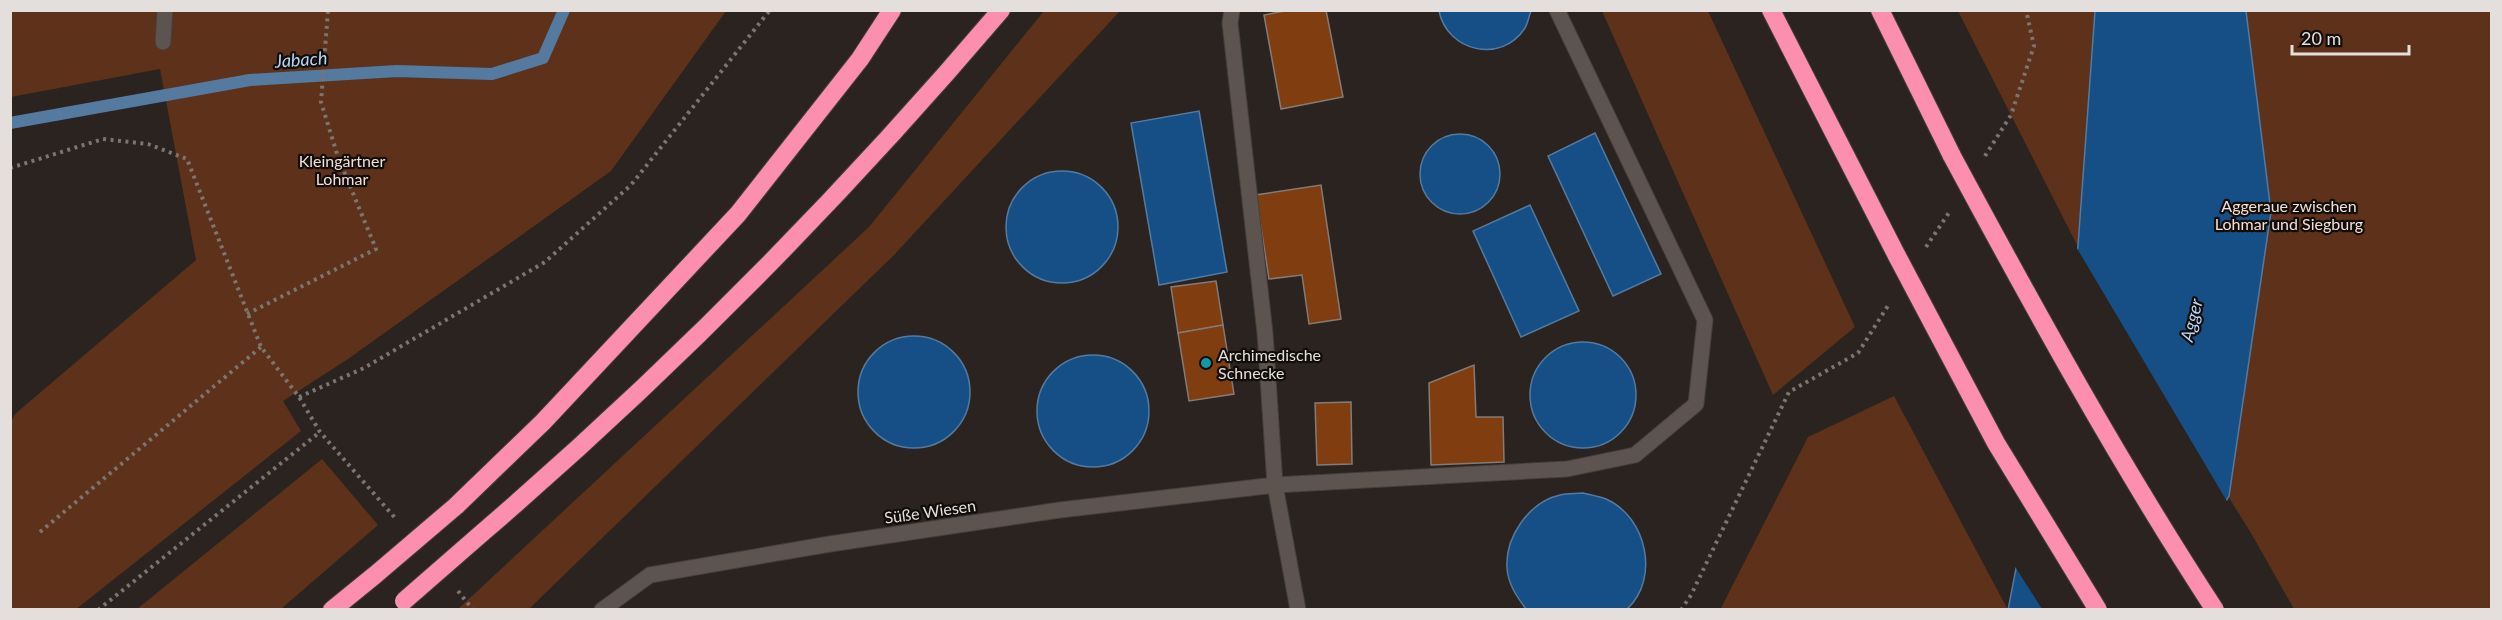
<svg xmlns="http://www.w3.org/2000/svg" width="2502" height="620" font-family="Lato,sans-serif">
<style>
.green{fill:#5e311a}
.water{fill:#164f85;stroke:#547a9f;stroke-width:1.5}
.pier{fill:#2a231f}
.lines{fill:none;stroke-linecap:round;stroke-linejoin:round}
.stream{stroke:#547a9f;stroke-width:12}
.building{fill:#803e10;stroke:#857b76;stroke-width:1.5}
.service-casing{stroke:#453f3c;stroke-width:17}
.motorway-casing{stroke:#453f3c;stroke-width:20}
.path{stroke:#7b7571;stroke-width:4;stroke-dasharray:3 4.5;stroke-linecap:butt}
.service{stroke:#5d5450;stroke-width:15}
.motorway{stroke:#fc8fb0;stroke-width:18}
.motorway-bridge-casing{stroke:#453f3c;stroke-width:20;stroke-linecap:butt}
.motorway-bridge{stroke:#fc8fb0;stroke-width:18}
.culture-dot{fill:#0f9aa8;stroke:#100d0b;stroke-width:2}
.labels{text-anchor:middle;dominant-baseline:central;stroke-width:4.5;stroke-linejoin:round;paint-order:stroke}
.park-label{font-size:16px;fill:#f4ded5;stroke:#100d0b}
.poi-label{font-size:16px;fill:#e4dfdc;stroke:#100d0b;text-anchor:start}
.street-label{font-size:16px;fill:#e4dfdc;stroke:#100d0b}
.water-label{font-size:18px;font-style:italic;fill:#b8d5f5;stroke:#100d0b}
</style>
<rect width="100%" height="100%" fill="#2a231f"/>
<g class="green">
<path d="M10,11h716l-115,160 -263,188 -65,42 18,30 -226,179 -64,-1v-187l4,-8 181,-154 -36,-191 -149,28z"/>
<path d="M1044,11h76l-226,244 -365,354h-71l411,-382z"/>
<path d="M1602,11h106l147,316 -82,68z"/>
<path d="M1958,11h533v598h-197l-43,-76 -149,-239z"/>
<path d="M1894,396l114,214h-288l88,-173z"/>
<path d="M322,459l56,66 -97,84h-144z"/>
</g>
<g class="water">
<path d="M1439,11l92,-1v1c-2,5 -3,12 -6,17 -24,37 -78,23 -86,-17z"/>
<path d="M2095,11h151l25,201 -42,284 -65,113 -156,1 70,-364z"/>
<path d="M1199,111l28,161 -68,13 -28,-162z"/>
<path d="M1595,133l66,141 -48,22 -65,-140z"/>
<circle cx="1460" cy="174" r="40"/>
<circle cx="1062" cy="227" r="56"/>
<path d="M1530,205l49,106 -58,26 -48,-106z"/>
<circle cx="914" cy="392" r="56"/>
<circle cx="1583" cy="395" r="53"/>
<circle cx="1093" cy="411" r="56"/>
<path d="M1583,493c8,2 16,3 23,6 41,18 54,80 21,110h-101c-9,-12 -18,-25 -19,-41 -2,-31 22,-66 53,-73 7,-2 16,-1 23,-2z"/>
</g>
<path class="pier" d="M2075,245l153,258 -60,107 -126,-1 -28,-44z"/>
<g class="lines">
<path class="stream" d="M10,123l240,-43 147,-9 95,3 51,-16 21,-48"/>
</g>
<g class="building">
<path d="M1290,10h36l17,87 -62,12 -17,-94z"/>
<path d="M1321,185l20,134 -32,5 -7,-49 -33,4 -13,-84z"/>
<path d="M1216,281l7,44 -45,8 -7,-46z"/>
<path d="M1223,325l11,69 -45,7 -11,-68z"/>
<path d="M1474,365l2,52h27l1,45 -73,3 -2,-82z"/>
<path d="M1351,402l1,62 -35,1 -2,-62z"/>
</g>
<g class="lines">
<g class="service-casing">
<g id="service">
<path d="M1232,10l-2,13 35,310 10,152 23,125"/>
<path d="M163,42l2,-32"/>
<path d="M602,610l48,-35 180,-31 230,-34 215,-25 292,-16 68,-14 61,-51 9,-84 -148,-310"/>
</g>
</g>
<g class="motorway-casing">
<g id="motorway">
<path d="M1771,10l126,246"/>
<path d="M1880,10l72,146"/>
<path d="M456,506l87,-84 195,-208 122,-155 32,-49"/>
<path d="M482,533c186,-160 359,-335 519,-523"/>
<path d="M332,610l43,-35"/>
</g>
</g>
<g class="path">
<path d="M1985,156l26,-41 23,-69 -8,-36"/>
<path d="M10,168l93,-29 45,5 39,15 74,188 38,50 21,35 76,87"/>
<path d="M1926,247l24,-36"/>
<path d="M247,314l129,-65 -38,-92 -17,-55 7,-92"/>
<path d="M10,334v30"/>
<path d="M299,397l65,-29 181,-106 86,-77 139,-175"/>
<path d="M40,532l221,-185"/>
<path d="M458,591l15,19"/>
<path d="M98,610l222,-178"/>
<path d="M1681,610l10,-15 98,-203 69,-39 31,-49"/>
</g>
<use href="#service" class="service"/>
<use href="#motorway" class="motorway"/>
<g class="motorway-bridge-casing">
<g id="motorway-bridge">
<path d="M1952,156c83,154 167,307 263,454"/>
<path d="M1897,256l99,187 102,167"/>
<path d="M375,575l81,-69"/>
<path d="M404,601l78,-68"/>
</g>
</g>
<use href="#motorway-bridge" class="motorway-bridge"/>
</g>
<circle class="culture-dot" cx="1206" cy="363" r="6"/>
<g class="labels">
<g class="park-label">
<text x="342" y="160">Kleingärtner<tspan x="342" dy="18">Lohmar</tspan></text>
<text x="2289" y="205">Aggeraue zwischen<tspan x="2289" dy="18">Lohmar und Siegburg</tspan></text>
</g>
<g class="poi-label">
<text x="1218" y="354">Archimedische<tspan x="1218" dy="18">Schnecke</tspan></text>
</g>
<g class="street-label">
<text transform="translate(930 511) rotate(-8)">Süße Wiesen</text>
</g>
<g class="water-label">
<text transform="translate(301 59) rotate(-4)">Jabach</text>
<text transform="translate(2191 320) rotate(-76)">Agger</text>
</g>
</g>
<rect width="2502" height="620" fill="none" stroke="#e4dfdc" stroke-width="24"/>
<path d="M2292 45v9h117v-9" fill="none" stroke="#e4dfdc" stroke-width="3"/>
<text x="2301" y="45" font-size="18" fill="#e4dfdc" stroke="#100d0b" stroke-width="4.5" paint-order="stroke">20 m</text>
</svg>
